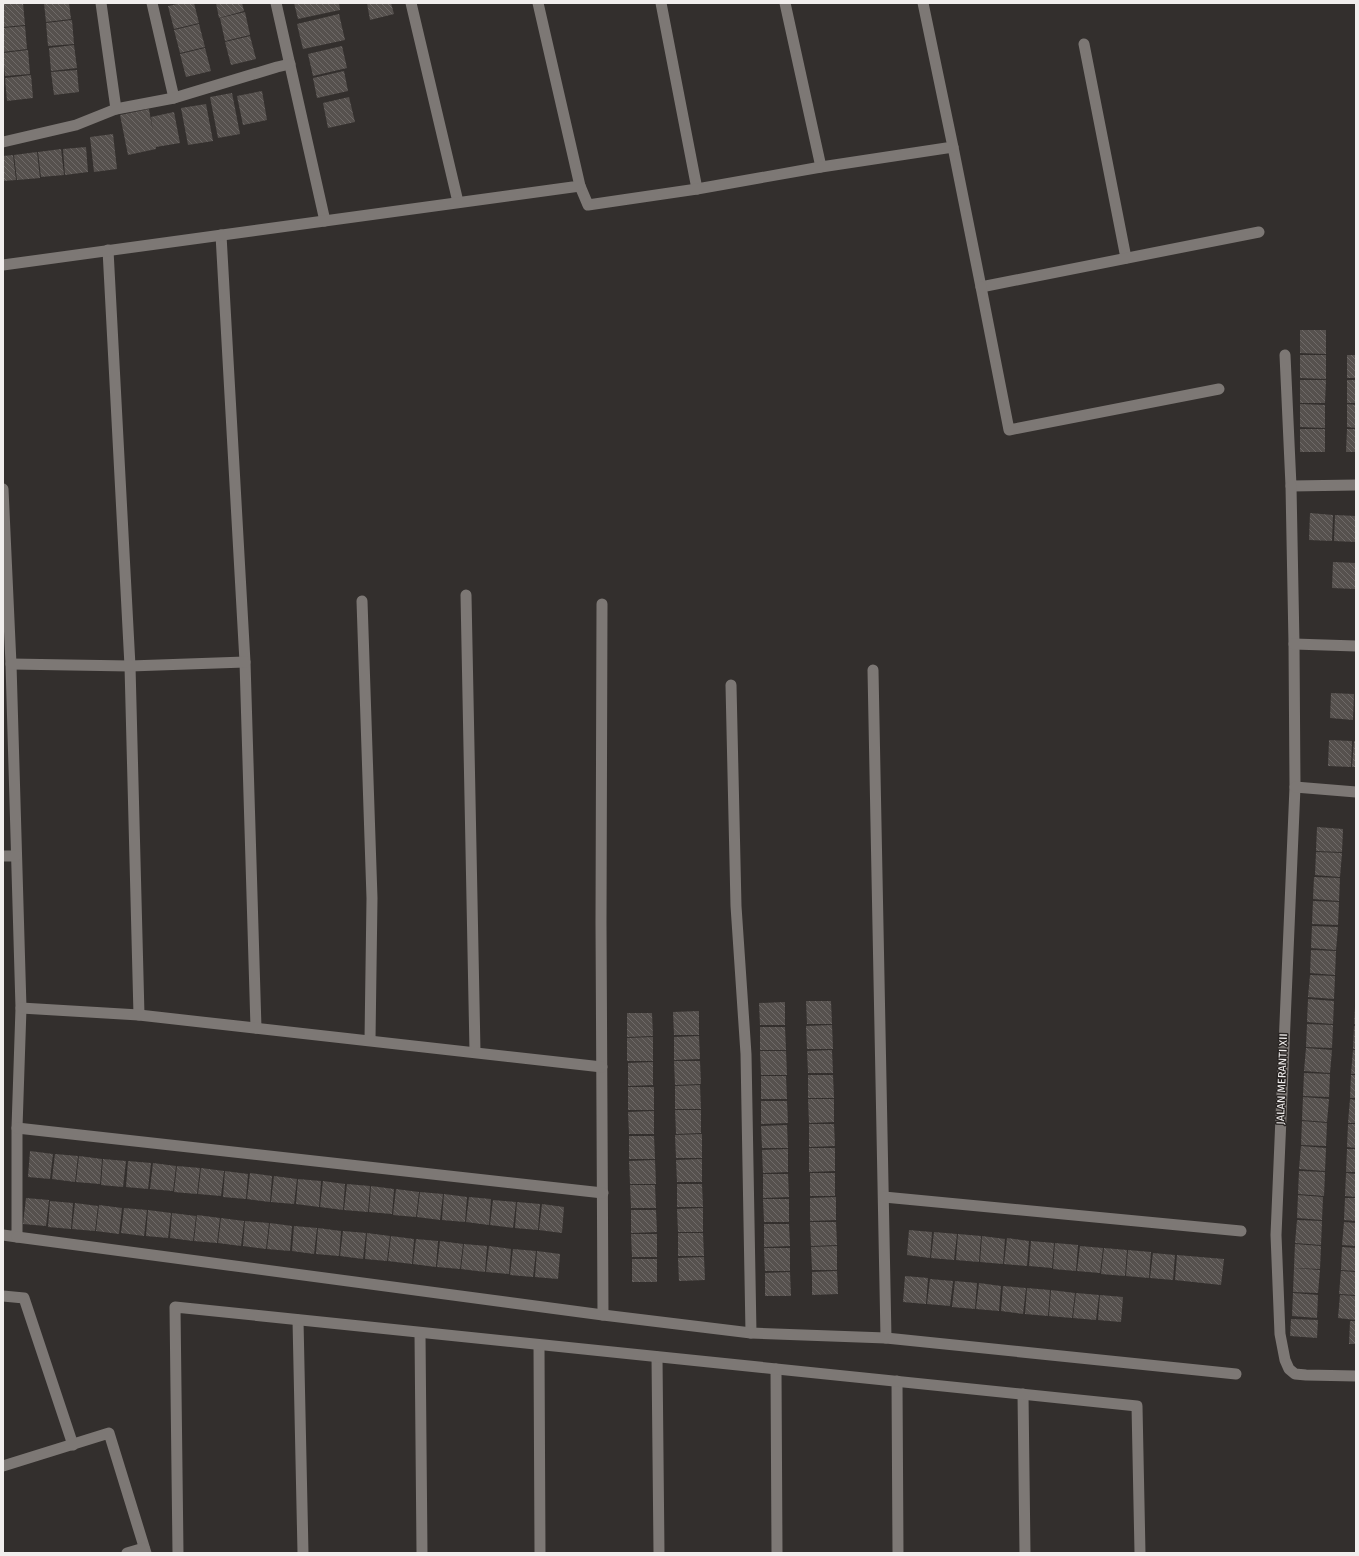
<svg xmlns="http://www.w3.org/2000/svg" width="1359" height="1556" font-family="'Fira Sans',sans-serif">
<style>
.building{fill:url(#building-back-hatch)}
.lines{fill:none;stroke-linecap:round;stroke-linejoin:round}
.minor{stroke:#7d7875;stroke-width:11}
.labels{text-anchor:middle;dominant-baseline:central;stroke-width:3;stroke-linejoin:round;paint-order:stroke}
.street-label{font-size:11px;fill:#f1eeed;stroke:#292523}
</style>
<defs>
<pattern id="building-back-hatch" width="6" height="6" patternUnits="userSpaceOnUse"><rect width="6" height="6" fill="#56514e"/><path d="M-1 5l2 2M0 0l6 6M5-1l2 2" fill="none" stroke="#6f6a68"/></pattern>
</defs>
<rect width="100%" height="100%" fill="#332f2d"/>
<g class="building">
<path d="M23,3l2,22 -22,2v-23z"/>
<path d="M44,3h25l2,16 -25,3z"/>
<path d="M182,3h12l5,20 -25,6 -6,-23z"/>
<path d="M216,3h26l2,8 -25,7z"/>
<path d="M294,3h45l1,7 -42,9z"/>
<path d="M367,3h24l3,11 -24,6z"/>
<path d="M245,12l5,23 -25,6 -5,-23z"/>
<path d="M339,14l6,26 -42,9 -6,-25z"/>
<path d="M72,20l2,24 -26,2 -2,-23z"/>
<path d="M199,24l6,23 -25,6 -6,-23z"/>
<path d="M25,26l2,23 -24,3v-24z"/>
<path d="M250,36l6,23 -25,6 -6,-23z"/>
<path d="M74,45l3,23 -26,3 -2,-23z"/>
<path d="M342,46l5,22 -34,8 -5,-22z"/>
<path d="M205,48l6,23 -25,6 -6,-23z"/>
<path d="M28,50l2,24 -25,2 -2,-23z"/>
<path d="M77,70l2,22 -25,3 -3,-23z"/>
<path d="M344,71l4,20 -31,7 -4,-20z"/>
<path d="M31,75l2,23 -26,3 -2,-23z"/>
<path d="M262,91l5,29 -24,5 -6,-29z"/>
<path d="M232,93l8,41 -22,4 -8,-41z"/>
<path d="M349,97l6,25 -27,6 -5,-25z"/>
<path d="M206,104l7,37 -25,4 -7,-37z"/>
<path d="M149,109l4,23 -2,-15 23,-5 6,31 -24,4v2l-28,6 -8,-40z"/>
<path d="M113,134l4,35 -23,3 -4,-35z"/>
<path d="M86,147l2,25 -23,3 -2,-26z"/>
<path d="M61,149l3,26 -23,2 -3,-25z"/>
<path d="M37,152l3,26 -23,2 -3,-25z"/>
<path d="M13,155l3,25 -13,1v-25z"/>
<path d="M1300,330h26v24l-26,-1z"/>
<path d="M1300,355h26v24l-26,-1z"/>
<rect x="1347" y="355" width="9" height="23"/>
<path d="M1300,380h26l-1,23h-25z"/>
<rect x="1347" y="380" width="9" height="23"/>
<path d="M1300,404l25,1v23l-25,-1z"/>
<path d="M1347,404l9,1v23l-9,-1z"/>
<rect x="1300" y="429" width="25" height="23"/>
<path d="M1347,429h9v23h-10z"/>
<path d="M1310,513l23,2 -1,26 -23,-1z"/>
<path d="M1335,515l21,1v26l-22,-1z"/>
<path d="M1333,562l23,1 -1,26 -23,-1z"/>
<path d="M1331,693l23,1 -1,26 -23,-2z"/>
<path d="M1329,740l23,1 -1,26 -23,-1z"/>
<path d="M1354,741h2v26h-4z"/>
<path d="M1317,827l26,2 -1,23 -26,-1z"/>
<path d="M1316,852l26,1 -2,24 -25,-2z"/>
<path d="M1314,877l26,1 -1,23 -26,-2z"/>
<path d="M1313,901l26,1 -1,23 -26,-1z"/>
<path d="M1312,926l26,1 -2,23 -25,-2z"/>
<path d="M1311,950l25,1 -1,24 -25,-2z"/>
<path d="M1310,975l25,1 -1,23 -26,-2z"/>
<path d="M1308,999l26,2 -1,23 -26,-2z"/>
<path d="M806,1001h25l1,23h-25z"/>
<path d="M785,1002v23h-25l-1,-22z"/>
<path d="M1355,1007h1v17h-2z"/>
<path d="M699,1011v24h-25l-1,-23z"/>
<path d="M627,1013h25l1,23 -26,1z"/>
<path d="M1307,1024l26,1 -1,23 -26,-1z"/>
<path d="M832,1025l1,24h-26l-1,-23z"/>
<path d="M1354,1026h2v23h-3z"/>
<path d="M760,1027h25l1,23h-26z"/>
<path d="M699,1036l1,23 -26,1v-23z"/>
<path d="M653,1037v24h-26v-23z"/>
<path d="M1306,1048l26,2 -2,23 -26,-2z"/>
<path d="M832,1050l1,23h-25l-1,-22z"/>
<path d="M1353,1050h3v24h-5z"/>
<path d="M760,1051h26l1,24h-26z"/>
<path d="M674,1061h26l1,23 -26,1z"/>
<path d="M653,1062v23l-25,1v-23z"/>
<path d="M1304,1073l26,1 -1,23 -26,-1z"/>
<path d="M808,1075h25l1,23h-26z"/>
<path d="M1351,1075h5v23h-6z"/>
<path d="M761,1076h25l1,23h-26z"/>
<path d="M700,1085l1,24h-26v-23z"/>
<rect x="628" y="1087" width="26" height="23"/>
<path d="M1303,1097l26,2 -2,23 -25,-2z"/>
<path d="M808,1099h26v23l-25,1z"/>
<path d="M1350,1099l6,1v23h-8z"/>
<path d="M761,1101h26l1,22 -27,1z"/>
<path d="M675,1110h26v23l-25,1z"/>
<path d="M654,1111v23h-25l-1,-22z"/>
<path d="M1302,1121l25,2 -1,23 -25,-1z"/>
<path d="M809,1124h25l1,22 -26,1z"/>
<path d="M1348,1124h8v24l-9,-1z"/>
<path d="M787,1125l1,23h-26l-1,-22z"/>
<path d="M702,1134v24h-26l-1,-23z"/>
<path d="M629,1136h25l1,23h-26z"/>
<path d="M1301,1146l25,2 -1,23 -26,-2z"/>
<path d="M809,1148h26v23l-26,1z"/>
<path d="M788,1149v23l-25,1 -1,-23z"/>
<path d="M1347,1149h9v23h-10z"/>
<path d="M30,1151l23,3 -3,25 -22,-2z"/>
<path d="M55,1154l23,2 -3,26 -23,-3z"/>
<path d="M79,1156l23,3 -2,25 -24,-2z"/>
<path d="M103,1159l23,2 -3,26 -22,-2z"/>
<path d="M702,1159v23h-25l-1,-22z"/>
<path d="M655,1160l1,24h-26l-1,-23z"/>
<path d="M128,1161l23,2 -3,26 -22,-2z"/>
<path d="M153,1163l23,3 -3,25 -23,-2z"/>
<path d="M177,1166l23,2 -3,26 -23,-2z"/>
<path d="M201,1168l23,3 -3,25 -23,-2z"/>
<path d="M225,1171l23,3 -2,25 -23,-2z"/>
<path d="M1299,1171l26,1 -1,24 -26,-2z"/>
<path d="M250,1173l22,3 -2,26 -23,-3z"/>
<rect x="810" y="1173" width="25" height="23"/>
<path d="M1346,1173l10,1v23l-11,-1z"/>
<path d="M763,1174h25l1,23 -26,1z"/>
<path d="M274,1176l23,3 -3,25 -23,-2z"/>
<path d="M298,1179l23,2 -2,26 -23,-3z"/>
<path d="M323,1181l22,3 -2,26 -23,-3z"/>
<path d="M347,1184l23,2 -2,26 -24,-2z"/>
<path d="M677,1184h25l1,23h-26z"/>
<path d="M630,1185h25l1,23h-25z"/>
<path d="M371,1186l23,3 -2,25 -23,-2z"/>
<path d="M396,1189l23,3 -3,25 -23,-2z"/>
<path d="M420,1192l23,2 -3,26 -23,-3z"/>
<path d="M444,1194l23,3 -2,25 -23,-2z"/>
<path d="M1298,1195l25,2 -1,23 -25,-2z"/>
<path d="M469,1197l22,2 -2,26 -23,-3z"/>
<path d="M836,1197v23l-26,1v-23z"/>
<path d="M26,1198l23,2 -3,26 -23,-2z"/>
<path d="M1345,1198h11v23l-12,-1z"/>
<path d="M763,1199h26v23h-25z"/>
<path d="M493,1200l23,2 -3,26 -23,-3z"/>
<path d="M50,1201l23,2 -2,26 -23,-2z"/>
<path d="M517,1202l23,2 -2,26 -23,-2z"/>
<path d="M75,1203l23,3 -3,25 -23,-2z"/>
<path d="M542,1204l22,3 -2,26 -23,-3z"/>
<path d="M99,1205l23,3 -3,26 -23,-3z"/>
<path d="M124,1208l23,2 -3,26 -23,-3z"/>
<path d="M703,1208v24h-25l-1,-23z"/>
<path d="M148,1210l23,3 -3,25 -22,-2z"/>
<path d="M631,1210h25l1,22 -26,1z"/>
<path d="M172,1213l24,3 -3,25 -23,-3z"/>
<path d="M197,1215l23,3 -3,25 -23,-2z"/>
<path d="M221,1218l23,3 -3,25 -23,-3z"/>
<path d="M1297,1220l25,1 -1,24 -26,-2z"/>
<path d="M245,1221l24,2 -3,26 -23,-3z"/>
<path d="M810,1222h26l1,23 -26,1z"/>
<path d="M1344,1222l12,1v23l-14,-1z"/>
<path d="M270,1223l22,3 -2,25 -23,-2z"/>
<path d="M764,1224h25l1,22 -26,1z"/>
<path d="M294,1226l23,2 -3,26 -22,-3z"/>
<path d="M318,1228l23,3 -2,25 -23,-2z"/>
<path d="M909,1230l23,2 -2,26 -23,-3z"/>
<path d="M343,1231l23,2 -3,26 -23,-3z"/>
<path d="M934,1232l23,2 -3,26 -23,-2z"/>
<path d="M367,1233l23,3 -3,25 -22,-2z"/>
<path d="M678,1233h25l1,23h-26z"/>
<path d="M631,1234h26v23h-25z"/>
<path d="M958,1234l23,2 -2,26 -23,-2z"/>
<path d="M391,1236l23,3 -2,25 -24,-3z"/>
<path d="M982,1236l23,3 -2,25 -23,-2z"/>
<path d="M1007,1238l22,3 -2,25 -23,-2z"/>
<path d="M416,1239l22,2 -2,26 -23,-3z"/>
<path d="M440,1241l23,3 -3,25 -23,-2z"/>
<path d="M1031,1241l23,2 -2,25 -23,-2z"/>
<path d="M1055,1243l23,2 -2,26 -23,-2z"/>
<path d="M464,1244l23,2 -2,26 -24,-3z"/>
<path d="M1295,1244l26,2 -1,23 -26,-1z"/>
<path d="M489,1246l22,3 -2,25 -23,-2z"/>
<path d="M837,1246v24h-25l-1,-23z"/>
<path d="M1080,1246l23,2 -3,25 -23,-2z"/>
<path d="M1342,1247l14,1v23l-15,-1z"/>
<path d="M764,1248h26v23h-25z"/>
<path d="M1104,1248l23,2 -2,26 -24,-2z"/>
<path d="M513,1249l23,2 -3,26 -23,-2z"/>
<path d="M1128,1250l23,2 -2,26 -23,-2z"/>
<path d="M537,1251l23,3 -2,25 -23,-2z"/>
<path d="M1153,1253l22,2 -2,25 -23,-2z"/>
<path d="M1177,1255l47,4 -3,26 -46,-5z"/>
<path d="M704,1257l1,23 -26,1 -1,-23z"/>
<rect x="632" y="1259" width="25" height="23"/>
<path d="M1294,1268l26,2 -2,23 -25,-1z"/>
<path d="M837,1271l1,23 -26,1v-23z"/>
<path d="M1341,1271l15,1v23l-17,-1z"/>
<path d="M790,1272l1,24h-26v-23z"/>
<path d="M905,1276l23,2 -2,26 -23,-2z"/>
<path d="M930,1279l23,2 -3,25 -23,-2z"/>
<path d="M955,1281l22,2 -2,26 -23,-2z"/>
<path d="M979,1283l22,3 -2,25 -23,-2z"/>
<path d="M1003,1286l23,2 -3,26 -22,-3z"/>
<path d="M1027,1288l23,2 -2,26 -23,-2z"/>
<path d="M1051,1290l24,3 -3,25 -23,-2z"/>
<path d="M1076,1293l23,2 -3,25 -23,-2z"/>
<path d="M1293,1293l25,2 -1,23 -25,-2z"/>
<path d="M1100,1295l23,2 -2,25 -23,-2z"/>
<path d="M1340,1295l16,1v24l-18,-2z"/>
<path d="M1291,1319l27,1 -1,18 -27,-2z"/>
<path d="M1350,1321h6v23h-7z"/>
</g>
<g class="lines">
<g class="minor">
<path d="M152,3l22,95"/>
<path d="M276,3l49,218"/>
<path d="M411,3l47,199"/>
<path d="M661,3l36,186"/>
<path d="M785,3l36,164"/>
<path d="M1084,44l42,214"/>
<path d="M116,109l58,-11 103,-31 13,-3"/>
<path d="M3,142l73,-17 40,-16 -15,-106"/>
<path d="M953,147l28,140 278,-55"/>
<path d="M580,186l8,19 109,-16 124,-22 132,-20 -30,-144"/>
<path d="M221,235l24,427 11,366"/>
<path d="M108,250l22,416 9,349"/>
<path d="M3,265l577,-79 -42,-183"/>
<path d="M981,287l28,143 210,-41"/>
<path d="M1285,355l6,131 65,-1"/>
<path d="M1291,486l3,158 1,143 -19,448 4,99 5,26 4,9 6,5 11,1 50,1"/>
<path d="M3,489l8,175 10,344 -4,120v109l-14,-2"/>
<path d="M466,595l9,457"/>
<path d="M362,601l10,297 -2,142"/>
<path d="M602,604l-1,318 2,393"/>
<path d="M1294,644l62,2"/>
<path d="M11,664l119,2 115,-4"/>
<path d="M873,670l13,668"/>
<path d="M731,685l5,221 10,148 5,279"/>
<path d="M1295,787l61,5"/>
<path d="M3,856h13"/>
<path d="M21,1008l118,7 463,52"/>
<path d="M17,1128l586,65"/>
<path d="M884,1197l357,34"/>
<path d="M17,1237l586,78 148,18 135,5 350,36"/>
<path d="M3,1296l21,2 49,147"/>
<path d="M298,1320l5,233"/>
<path d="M420,1333l2,220"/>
<path d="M539,1345l1,208"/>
<path d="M657,1357l2,196"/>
<path d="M776,1369l1,184"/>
<path d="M897,1381l1,172"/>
<path d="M1023,1394l2,159"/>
<path d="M3,1466l106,-33 37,120"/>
<path d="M127,1553l17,-5"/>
<path d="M178,1553l-3,-246 962,99 3,147"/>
</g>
</g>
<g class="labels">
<g class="street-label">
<text transform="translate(1282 1079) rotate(-88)">JALAN MERANTI XII</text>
</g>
</g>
<rect width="1359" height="1556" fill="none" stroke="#f1eeed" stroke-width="8"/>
</svg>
